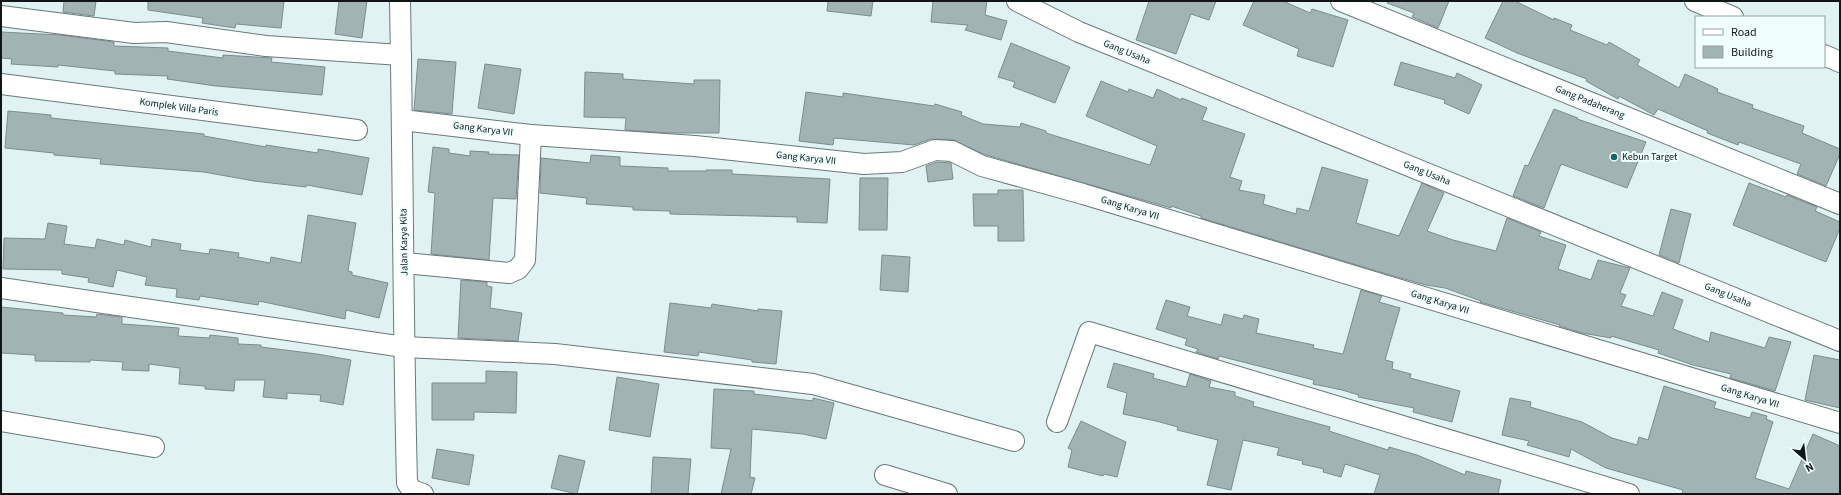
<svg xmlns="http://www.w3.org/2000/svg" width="1841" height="495" font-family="'Source Sans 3',sans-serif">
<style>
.building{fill:#a1b3b2;stroke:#7c8d8d}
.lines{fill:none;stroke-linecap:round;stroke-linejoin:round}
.street-casing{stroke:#697979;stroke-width:22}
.street{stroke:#fff;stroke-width:20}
.poi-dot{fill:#146463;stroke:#f0fffe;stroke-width:1.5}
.labels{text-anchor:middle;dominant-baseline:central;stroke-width:4;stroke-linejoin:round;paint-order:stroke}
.street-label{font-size:10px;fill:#0f1616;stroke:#f0fffe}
.poi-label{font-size:10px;fill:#0f1616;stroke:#f0fffe;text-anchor:start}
</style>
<rect width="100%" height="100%" fill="#e0f2f2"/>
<g class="building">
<path d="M64,1h32l-2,15 -31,-4z"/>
<path d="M148,1h136l-3,27 -45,-4 -1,4 -33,-5 1,-5 -55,-8z"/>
<path d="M339,1h28l-5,37 -27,-4z"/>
<path d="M828,1h45l-2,15 -44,-5z"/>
<path d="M933,1h54l-2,14 22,6 -6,19 -36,-10 3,-5 -37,-3z"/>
<path d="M1149,1h67l-7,19 -18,-6 -15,40 -40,-14z"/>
<path d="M1254,1h29l27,12 2,-4 36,11 -15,47 -36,-11 2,-7 -56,-24z"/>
<path d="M1388,1h61l-11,27 -26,-11 2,-4 -27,-10z"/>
<path d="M1503,1h12l39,19v-2l18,7 -2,5 37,15 2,-3 31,18 -3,5 42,23 6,-14 33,15 -1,3 36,13 -1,3 52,18 -2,7 38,16v5l-14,32 -29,-12 4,-10 -62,-22 -1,3 -31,-12 1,-2 -50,-22 -4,6 -35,-19 -1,3 -32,-18 1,-2 -70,-26 -32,-15z"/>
<path d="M1,32l59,3 54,7v4l54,2v3l55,7v-3l49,3 -1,4 54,5 -3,28 -106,-9 -49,-7 1,-3 -53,-2v-3l-57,-6v2l-47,-3 1,-5 -11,-1z"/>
<path d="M1011,43l59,24 -15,36 -42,-16 2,-5 -17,-5z"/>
<path d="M418,59l38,3 -4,52 -38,-4z"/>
<path d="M1401,62l54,16 2,-5 25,12 -13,29 -25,-11 1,-3 -51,-15z"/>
<path d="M485,64l36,5 -7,45 -36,-6z"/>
<path d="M585,72l38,2v5l71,5v-4h26l-1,53h-50l-44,-3 1,-12 -42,-1z"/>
<path d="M1101,81l27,11 1,-3 24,9 4,-9 24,11 1,-2 25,10 -5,12 43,14 -15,43 12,4 -3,9 26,5 -2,9 33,10 1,-6 12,3 13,-44 46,13 -12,43 43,13 23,-53 22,10 -17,38 26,9 43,11 11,-33 34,14 -2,4 27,9 -8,24 33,11 7,-20 32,8 -10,25 6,2 -5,11 32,10 9,-24 21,8 -10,29 36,13 2,-10 54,16 4,-11 22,5 -16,49 -45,-13 1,-4 -38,-9 -35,-12 1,-3 -48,-14v2l-29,-5 -23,-7 1,-1 -80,-23 1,-1 -36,-13 -19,-3 -36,-10 -189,-57v-2l-30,-10v2l-185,-53 -33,-15 -22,-1 -17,6 -80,-7 -1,7 -34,-4 7,-49 37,5v-4l91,13 1,-2 27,8 -1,3 22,9 37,3 1,-4 25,8v2l104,32 7,-19 -71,-30z"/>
<path d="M1554,109l24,9 -1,1 69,23 -19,46 -66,-24 -17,44 -31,-12 12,-31 3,1z"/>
<path d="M8,111l43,4v3l153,16v2l62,11v-2l52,8v-4l51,9 -7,37 -55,-10 -1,2 -52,-6 -50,-9 -104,-8 1,-5 -47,-4v-2l-49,-5z"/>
<path d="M433,147l16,2v4l21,3v-5l19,1 -1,2 31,1 -3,44 -23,-1 -4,62 -58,-6 4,-61 -7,-1z"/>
<path d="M591,155l29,2v9l48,2v3h38v-1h26v4l98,5 -3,44 -30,-1v-5l-127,-3v-3l-37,-1v-3l-47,-3 1,-6 -47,-5 1,-35 49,5z"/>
<path d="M937,162l14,1 2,16 -25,3 -2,-16z"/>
<path d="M860,178h28l-1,52h-28z"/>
<path d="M1749,183l37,14 1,-2 30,12 -2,4 25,11v6l-14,34 -93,-37z"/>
<path d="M998,190h25l1,51h-26v-15h-24l-1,-32h25z"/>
<path d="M1671,209l20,5 -12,49 -20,-8z"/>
<path d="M308,215l48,8 -8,48 4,1v3l36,8 -9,35 -33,-8 -1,9 -86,-18 -1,4 -58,-9 -1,4 -23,-3 1,-8 -32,-4 2,-8 -30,-7 -4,17 -25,-5 1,-4 -27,-4v-4l-59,-1 1,-31 41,1 3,-16 19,3 -3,18 31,4 2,-9 27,6 1,-5 26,7 1,-8 29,5 -1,6 29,4 1,-5 29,4 -1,4 32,6 1,-6 30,6z"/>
<path d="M882,255l28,2 -2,35 -28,-2z"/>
<path d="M461,280l26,2v4l5,1 -2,21 32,5 -4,28 -60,-3z"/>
<path d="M1361,290l21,6 -3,6 21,6 -15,52 8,2 -1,7 19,5 -1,4 50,13 -8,31 -39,-10 1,-4 -56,-11 1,-2 -17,-5 -29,-6 1,-4 -95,-24 -1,3 -22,-7 2,-3 -13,-4 2,-6 -31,-10 10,-29 24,7 -3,9 34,9 3,-11 19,5 1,-4 15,4 -3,14 58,12 -1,3 30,6z"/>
<path d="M670,303l41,5 1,-4 46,7v-2l24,2 -6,53 -24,-2v-2l-53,-8 -1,4 -34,-4z"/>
<path d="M1,307l62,6v2l33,2 1,-3 25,3v7l57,4 -1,8 31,2 1,-3 28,3v6l23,1v2l56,7 34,6 -8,45 -23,-4 1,-6 -34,-2v6l-24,-2 2,-17h-30l-1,11 -29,-2v-3l-26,-2 1,-16 -31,-4v7l-27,-1 1,-8 -33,-2v2l-55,-1v-6l-34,-2z"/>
<path d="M1814,355l26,5v48l-35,-8z"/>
<path d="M1114,363l40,11 -1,4 33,9 4,-13 21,7 -2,6 26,5v4l19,6 -1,4 77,21 -1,4 59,19 1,-3 28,8 48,20 1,-4 35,9 -3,14h-124l6,-19 -35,-11 -4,13 -18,-5 1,-3 -22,-5 1,-3 -26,-6 2,-7 -36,-8 -12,50 -24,-5 11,-45 -41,-10 1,-3 -22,-6 -33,-7 4,-21 -20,-6z"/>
<path d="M486,371l31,1 -1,41 -42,-1v8h-42v-37h54z"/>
<path d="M617,377l42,7 -9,53 -41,-7z"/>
<path d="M1664,386l52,16 -2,6 36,10 2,-6 15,4 -1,3 7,3 -18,56 34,11 24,-55 27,12v48h-158l1,-4 -77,-22 -35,-19 -2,8 -42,-12 2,-4 -27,-6 8,-37 21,4 -1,5 52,15 30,16 25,7 2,-8 9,3z"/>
<path d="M714,389l40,2v3l59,7v-3l21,5 -8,36 -23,-5 -51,-5 -2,48 5,1 -4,16h-30l10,-45 -20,-1z"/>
<path d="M1081,421l45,21 -9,35 -13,-3 -1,2 -35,-9 4,-17 -4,-2z"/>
<path d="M437,449l37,6 -5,30 -37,-7z"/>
<path d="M559,455l26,6 -8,33 -26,-6z"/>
<path d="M653,457l38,2 -3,35h-37z"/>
</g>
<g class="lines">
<g class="street-casing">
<g id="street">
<path d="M400,1c3,161 3,322 7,482l5,7 11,4"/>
<path d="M1017,1l62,31 761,309"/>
<path d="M1341,1l499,203"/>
<path d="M1695,1l38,16"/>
<path d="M1,16l133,17 32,-1 100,14 135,9"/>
<path d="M1824,55l16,7"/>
<path d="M1,84l356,46"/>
<path d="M402,120l129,15 164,11 169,18 38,-2 33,-12 17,1 30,15 101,28 757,229"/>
<path d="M405,263l104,10 9,-4 7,-9 6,-125"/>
<path d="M1,288l403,59 151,7 258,30 201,57"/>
<path d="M1,421l153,26"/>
<path d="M1057,422l32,-90 540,162"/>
<path d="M885,475l62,19"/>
</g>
</g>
<use href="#street" class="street"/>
</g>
<circle class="poi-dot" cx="1614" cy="157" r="4"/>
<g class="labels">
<g class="street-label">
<text transform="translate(1127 52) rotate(22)">Gang Usaha</text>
<text transform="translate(1590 102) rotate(22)">Gang Padaherang</text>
<text transform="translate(179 107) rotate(8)">Komplek Villa Paris</text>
<text transform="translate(483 129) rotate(7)">Gang Karya VII</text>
<text transform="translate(806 158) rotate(6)">Gang Karya VII</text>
<text transform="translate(1427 173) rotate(22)">Gang Usaha</text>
<text transform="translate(1130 208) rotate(17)">Gang Karya VII</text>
<text transform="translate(404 242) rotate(-91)">Jalan Karya Kita</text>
<text transform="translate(1728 295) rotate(22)">Gang Usaha</text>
<text transform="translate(1440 302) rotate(17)">Gang Karya VII</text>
<text transform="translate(1750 396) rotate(17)">Gang Karya VII</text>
</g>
<g class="poi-label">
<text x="1622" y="157">Kebun Target</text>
</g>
</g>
<rect width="1841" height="495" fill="none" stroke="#0f1616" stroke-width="4"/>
<rect x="1695" y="16" width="130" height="52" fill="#f0fffe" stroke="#96a2a1"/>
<rect x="1703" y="29" width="20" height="6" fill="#ffffff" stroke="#96a2a1"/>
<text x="1731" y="36" font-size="12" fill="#0f1616">Road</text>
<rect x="1703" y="46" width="20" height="12" fill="#a1b3b2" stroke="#96a2a1"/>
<text x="1731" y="56" font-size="12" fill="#0f1616">Building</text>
<g transform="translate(1805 459) rotate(152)" stroke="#f0fffe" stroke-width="3" paint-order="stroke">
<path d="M0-3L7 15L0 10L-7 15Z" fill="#0f1616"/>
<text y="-6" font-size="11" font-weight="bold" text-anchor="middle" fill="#0f1616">N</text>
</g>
</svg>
